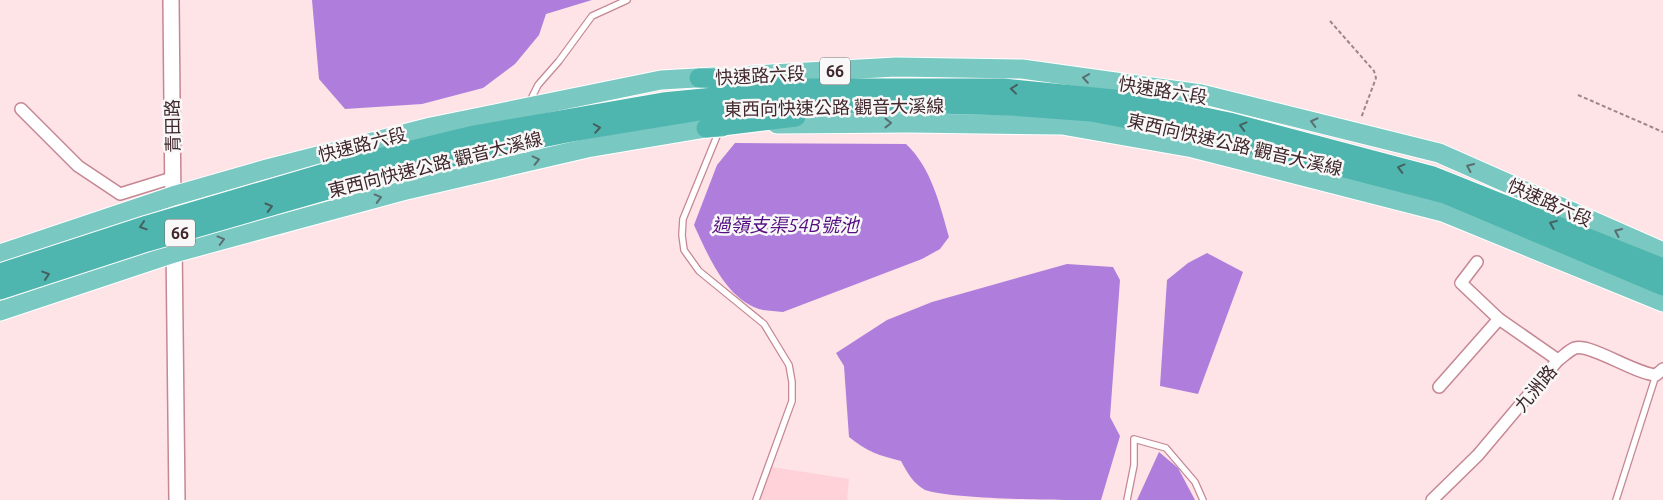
<svg xmlns="http://www.w3.org/2000/svg" width="1663" height="500" font-family="Ubuntu,'Noto Sans TC',sans-serif">
<style>
.built{fill:#ffd1d9}
.water{fill:#af7edc}
.lines{fill:none;stroke-linecap:round;stroke-linejoin:round}
.service-casing{stroke:#c58793;stroke-width:8}
.minor-casing{stroke:#c58793;stroke-width:14}
.tertiary-casing{stroke:#c58793;stroke-width:18}
.primary-casing{stroke:#fff;stroke-width:21}
.trunk-casing{stroke:#fff;stroke-width:21}
.path{stroke:#a0868b;stroke-width:2;stroke-dasharray:4 2.5;stroke-linecap:butt}
.service{stroke:#fff;stroke-width:5.5}
.minor{stroke:#fff;stroke-width:11}
.tertiary{stroke:#fff;stroke-width:15}
.primary{stroke:#7ac8c2;stroke-width:19}
.trunk{stroke:#4eb6ae;stroke-width:19}
.trunk-bridge-casing{stroke:#fff;stroke-width:21;stroke-linecap:butt}
.trunk-bridge{stroke:#4eb6ae;stroke-width:19}
.oneway{stroke:#5a6f70}
.oneway2{stroke:#466060}
.labels{text-anchor:middle;dominant-baseline:central;stroke-width:5;stroke-linejoin:round;paint-order:stroke}
.shield{fill:#f8f8f8;stroke:#776669;stroke-width:1}
.shield-label{font-size:16px;font-weight:bold;fill:#40272c}
.street-label{font-size:18px;fill:#40272c;stroke:#f8f8f8}
.water-label{font-size:19px;font-style:italic;fill:#550e82;stroke:#f8f8f8}
</style>
<rect width="100%" height="100%" fill="#fee3e7"/>
<path class="built" d="M772,467l77,12 -2,21h-87z"/>
<g class="water">
<path d="M312,0h280l-46,14 -7,21 -24,29 -32,24 -61,16 -77,5 -26,-30z"/>
<path d="M735,143l171,1c25,23 34,61 43,93l-9,12 -18,10 -139,53c-7,-1 -14,-1 -20,-2 -36,-8 -55,-55 -69,-85l23,-60z"/>
<path d="M1207,253l36,19 -45,122 -38,-8 7,-106 21,-17z"/>
<path d="M1067,264l46,3 7,13 -10,137 10,19 -19,64c-40,0 -144,0 -176,-10 -12,-7 -17,-16 -24,-29 -21,-5 -35,-10 -52,-24l-5,-71 -8,-13 51,-33 45,-18z"/>
<path d="M1159,452l19,16 17,32h-58z"/>
</g>
<g class="lines">
<g class="service-casing">
<g id="service">
<path d="M529,103l9,-18 21,-24 33,-45 35,-16"/>
<path d="M719,131l-36,88 -1,16 2,15 15,21 65,53 25,41 3,17v19l-36,99"/>
<path d="M1127,500l7,-35v-26l32,9 29,34 8,18"/>
<path d="M1616,500l40,-125"/>
</g>
</g>
<g class="minor-casing">
<g id="minor">
<path d="M21,109l57,57 42,28 52,-16"/>
<path d="M1477,262l-16,21 38,36 59,41"/>
<path d="M1439,387l60,-68"/>
<path d="M1432,500l46,-45 80,-95c5,-3 11,-10 17,-12 15,-5 60,26 81,27l7,-6"/>
</g>
</g>
<g class="tertiary-casing">
<g id="tertiary">
<path d="M171,0l2,206"/>
<path d="M174,244l3,256"/>
</g>
</g>
<g class="primary-casing">
<g id="primary">
<path d="M752,75l144,-8 126,2 179,25 238,59 224,99"/>
<path d="M777,124l132,-1 153,2 131,23 250,64 220,90"/>
<path d="M0,254l173,-58 94,-27 164,-42 230,-47 53,-3"/>
<path d="M0,311l174,-58 228,-62 185,-43 119,-20 16,-1"/>
</g>
</g>
<g class="trunk-casing">
<g id="trunk">
<path d="M699,78l73,3"/>
<path d="M706,128l90,-11"/>
<path d="M358,163l116,-28 189,-33 143,-14h197l121,12 105,22 204,54 230,92"/>
<path d="M362,180l110,-28 100,-20 128,-21 109,-7h126l76,2 80,6 141,27 213,55 218,92"/>
</g>
</g>
<g class="path">
<path d="M1330,21l44,50 2,7 -15,40"/>
<path d="M1578,95l85,37"/>
</g>
<use href="#service" class="service"/>
<use href="#minor" class="minor"/>
<use href="#tertiary" class="tertiary"/>
<use href="#primary" class="primary"/>
<use href="#trunk" class="trunk"/>
<g class="trunk-bridge-casing">
<g id="trunk-bridge">
<path d="M0,273l147,-48 211,-62"/>
<path d="M0,290l147,-48 215,-62"/>
</g>
</g>
<use href="#trunk-bridge" class="trunk-bridge"/>
</g>
<defs><path id="oneway-chevron" d="M-2-3.5L2.5 0L-2 3.5" fill="none" stroke-width="1.6" stroke-linecap="round" stroke-linejoin="round" transform="scale(1.25)"/></defs>
<g class="oneway">
<use href="#oneway-chevron" transform="translate(1086 78) rotate(-172)"/>
<use href="#oneway-chevron" transform="translate(1314 122) rotate(-166)"/>
<use href="#oneway-chevron" transform="translate(888 123)"/>
<use href="#oneway-chevron" transform="translate(536 160) rotate(-13)"/>
<use href="#oneway-chevron" transform="translate(1470 167) rotate(-156)"/>
<use href="#oneway-chevron" transform="translate(378 198) rotate(-15)"/>
<use href="#oneway-chevron" transform="translate(1618 232) rotate(-156)"/>
<use href="#oneway-chevron" transform="translate(221 240) rotate(-15)"/>
</g>
<g class="oneway2">
<use href="#oneway-chevron" transform="translate(1014 89) rotate(-174)"/>
<use href="#oneway-chevron" transform="translate(1243 126) rotate(-165)"/>
<use href="#oneway-chevron" transform="translate(597 128) rotate(-9)"/>
<use href="#oneway-chevron" transform="translate(1401 168) rotate(-165)"/>
<use href="#oneway-chevron" transform="translate(269 207) rotate(-16)"/>
<use href="#oneway-chevron" transform="translate(1553 224) rotate(-158)"/>
<use href="#oneway-chevron" transform="translate(143 226) rotate(162)"/>
<use href="#oneway-chevron" transform="translate(46 275) rotate(-18)"/>
</g>
<g class="labels">
<g class="shield">
<rect x="820" y="57.5" width="30" height="27" rx="4"/>
<rect x="165" y="219.5" width="30" height="27" rx="4"/>
</g>
<g class="shield-label">
<text x="835" y="71">66</text>
<text x="180" y="233">66</text>
</g>
<g class="street-label">
<text transform="translate(760 75) rotate(-3)">快速路六段</text>
<text transform="translate(1163 90) rotate(9)">快速路六段</text>
<text transform="translate(834 107) rotate(-1)">東西向快速公路 觀音大溪線</text>
<text transform="translate(172 126) rotate(-91)">青田路</text>
<text transform="translate(362 144) rotate(-14)">快速路六段</text>
<text transform="translate(1235 144) rotate(13)">東西向快速公路 觀音大溪線</text>
<text transform="translate(435 164) rotate(-14)">東西向快速公路 觀音大溪線</text>
<text transform="translate(1550 202) rotate(24)">快速路六段</text>
<text transform="translate(1535 388) rotate(-50)">九洲路</text>
</g>
<g class="water-label">
<text x="785" y="225">過嶺支渠54B號池</text>
</g>
</g>
</svg>
